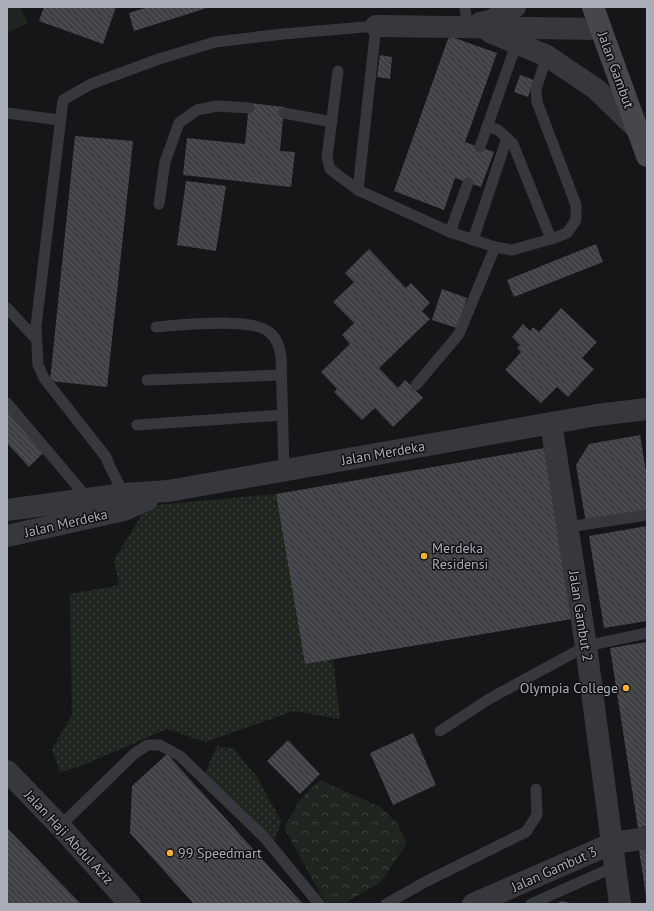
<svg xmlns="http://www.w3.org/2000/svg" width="654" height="911" font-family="'PT Sans',sans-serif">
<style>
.grass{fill:url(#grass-dots)}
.forest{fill:url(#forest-crowns)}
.pitch{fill:#1e261f}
.building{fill:url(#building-back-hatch)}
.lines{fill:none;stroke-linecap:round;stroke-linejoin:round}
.lane{stroke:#37383d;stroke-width:11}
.street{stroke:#37383d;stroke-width:22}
.secondary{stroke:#45474d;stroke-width:22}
.poi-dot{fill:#f2b134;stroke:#111113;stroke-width:1.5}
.labels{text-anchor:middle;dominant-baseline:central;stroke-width:3;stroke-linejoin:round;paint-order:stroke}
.street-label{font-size:14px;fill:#a8adb8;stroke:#111113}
.poi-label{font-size:14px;fill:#a8adb8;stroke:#111113;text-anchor:start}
</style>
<defs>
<pattern id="grass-dots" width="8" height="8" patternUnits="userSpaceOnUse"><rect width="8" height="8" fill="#1e261f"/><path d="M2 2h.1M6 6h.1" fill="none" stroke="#3c433d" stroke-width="1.8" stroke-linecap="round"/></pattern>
<pattern id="forest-crowns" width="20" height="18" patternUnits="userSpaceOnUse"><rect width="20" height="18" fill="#1e261f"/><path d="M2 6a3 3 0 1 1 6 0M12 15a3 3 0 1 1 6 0" fill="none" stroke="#3c433d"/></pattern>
<pattern id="building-back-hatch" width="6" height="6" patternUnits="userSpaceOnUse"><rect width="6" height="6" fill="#404145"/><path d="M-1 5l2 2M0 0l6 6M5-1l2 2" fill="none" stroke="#595a5e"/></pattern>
</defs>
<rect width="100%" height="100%" fill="#161618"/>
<g class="grass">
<path d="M276,494l29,170 28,-5 7,60 -46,-8 -89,31 -38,-13 -86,37 -21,6 -8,-23 20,-34 -2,-121 49,-9 -5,-25 33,-54z"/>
<path d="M217,746l16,2 24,29 24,44 -6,19 -11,-3 -61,-59z"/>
</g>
<path class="forest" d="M320,780l60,27 17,16 10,20 -26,39 -38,22h-17l-42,-77 16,-27z"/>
<path class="pitch" d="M7,7h13l8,16 -21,10z"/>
<g class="building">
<path d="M44,7h72l-13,37 -64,-23z"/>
<path d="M148,7h62l-76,24 -5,-18z"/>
<path d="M449,36l48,17 -32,89 29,10 -13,35 -26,-9 -11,32 -50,-19z"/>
<path d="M380,55l12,2 -2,22 -13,-2z"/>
<path d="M520,75l14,5 -6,17 -14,-5z"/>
<path d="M249,103l35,4 -4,44 15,1 -4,35 -108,-12 4,-37 58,6z"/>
<path d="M75,136l58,5 -26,246 -57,-6z"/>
<path d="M186,181l40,5 -10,65 -39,-6z"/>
<path d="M596,244l7,18 -89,35 -7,-17z"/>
<path d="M369,249l37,39 5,-5 19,20 -8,8 8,8 -51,49 19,20 7,-8 18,18 -30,29 -18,-19 -13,12 -28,-28 3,-3 -16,-17 29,-28 -8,-9 12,-12 -21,-21 21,-20 -9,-9z"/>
<path d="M442,289l25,9 -10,30 -25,-8z"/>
<path d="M561,308l36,34 -15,16 12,11 -26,28 -11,-10 -16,16 -36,-33 16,-18 -4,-4 3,-3 -8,-8 11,-13 7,7 3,-4 6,5z"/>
<path d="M7,410l38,41 -16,16 -22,-24z"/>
<path d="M640,435l7,43v34l-61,11 -10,-58 13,-21z"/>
<path d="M544,448l28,171 -267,45 -29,-170z"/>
<path d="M647,526v95l-43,7 -15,-92z"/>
<path d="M647,642v184l-9,2 -28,-180z"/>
<path d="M413,733l23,52 -43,20 -23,-52z"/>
<path d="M288,740l32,34 -20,20 -33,-33z"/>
<path d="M167,754l136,150h-109l-64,-71 2,-47z"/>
<path d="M7,828l74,76h-74z"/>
<path d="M647,849v47h-1l-7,-46z"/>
<path d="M562,901l11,3h-18z"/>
</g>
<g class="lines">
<g class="lane">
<path d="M465,7l2,19"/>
<path d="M338,71l-11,86 3,12 28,21"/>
<path d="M7,113l52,7"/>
<path d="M284,113l48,9"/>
<path d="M507,138l6,6 38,95"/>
<path d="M480,147l37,-105"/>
<path d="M159,204l6,-42 14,-39 18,-13 20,-4 32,2"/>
<path d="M450,232l18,-49"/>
<path d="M473,240l34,-102 -9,-8 -11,-4"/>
<path d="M7,308l28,30"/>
<path d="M156,327c24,-2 96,-10 113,5 8,6 10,14 12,24l3,114"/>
<path d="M147,380l134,-5"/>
<path d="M416,385l43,-51 36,-87"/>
<path d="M7,403l82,97"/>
<path d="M137,425l146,-10"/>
<path d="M124,494l-14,-27 -4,-10 -62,-79 -6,-13 -2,-39 27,-226 28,-16 68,-25 56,-17 68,-8 93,-8 -18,164 92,42 45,15 17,3 39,-11 16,-6 9,-13v-15l-39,-103 -1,-13 11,-33"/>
<path d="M568,527l79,-12"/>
<path d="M440,731l49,-32 97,-53 61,-13"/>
<path d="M60,826l75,-73 13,-8h12l20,11 84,81 55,67"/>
<path d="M386,904l41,-23 99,-49 11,-17 -1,-26"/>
<path d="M531,904l85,-38"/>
</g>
<g class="street">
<path d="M480,23l10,-2 25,-14"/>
<path d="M376,26l225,3"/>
<path d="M490,32l57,24 49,33 42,41"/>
<path d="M551,423l35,223 34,258"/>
<path d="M7,510l117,-16 44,-3 429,-76 50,-6"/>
<path d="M7,536l117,-26 23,-10"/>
<path d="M7,771l53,55 70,78"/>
<path d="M473,904l140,-61 34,-5"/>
</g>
<path class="secondary" d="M593,7l54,149"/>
</g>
<g class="poi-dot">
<circle cx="424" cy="556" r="4"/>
<circle cx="626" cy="688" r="4"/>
<circle cx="170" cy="853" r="4"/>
</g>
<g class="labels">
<g class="street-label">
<text transform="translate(616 70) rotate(70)">Jalan Gambut</text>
<text transform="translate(383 453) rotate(-10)">Jalan Merdeka</text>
<text transform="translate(66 523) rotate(-13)">Jalan Merdeka</text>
<text transform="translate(581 616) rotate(81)">Jalan Gambut 2</text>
<text transform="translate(69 837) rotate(47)">Jalan Haji Abdul Aziz</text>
<text transform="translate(554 869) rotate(-24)">Jalan Gambut 3</text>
</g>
<g class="poi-label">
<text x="432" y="548">Merdeka<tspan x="432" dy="16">Residensi</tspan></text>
<text x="618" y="688" text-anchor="end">Olympia College</text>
<text x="178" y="853">99 Speedmart</text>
</g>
</g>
<rect width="654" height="911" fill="none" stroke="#a8adb8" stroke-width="16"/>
</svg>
